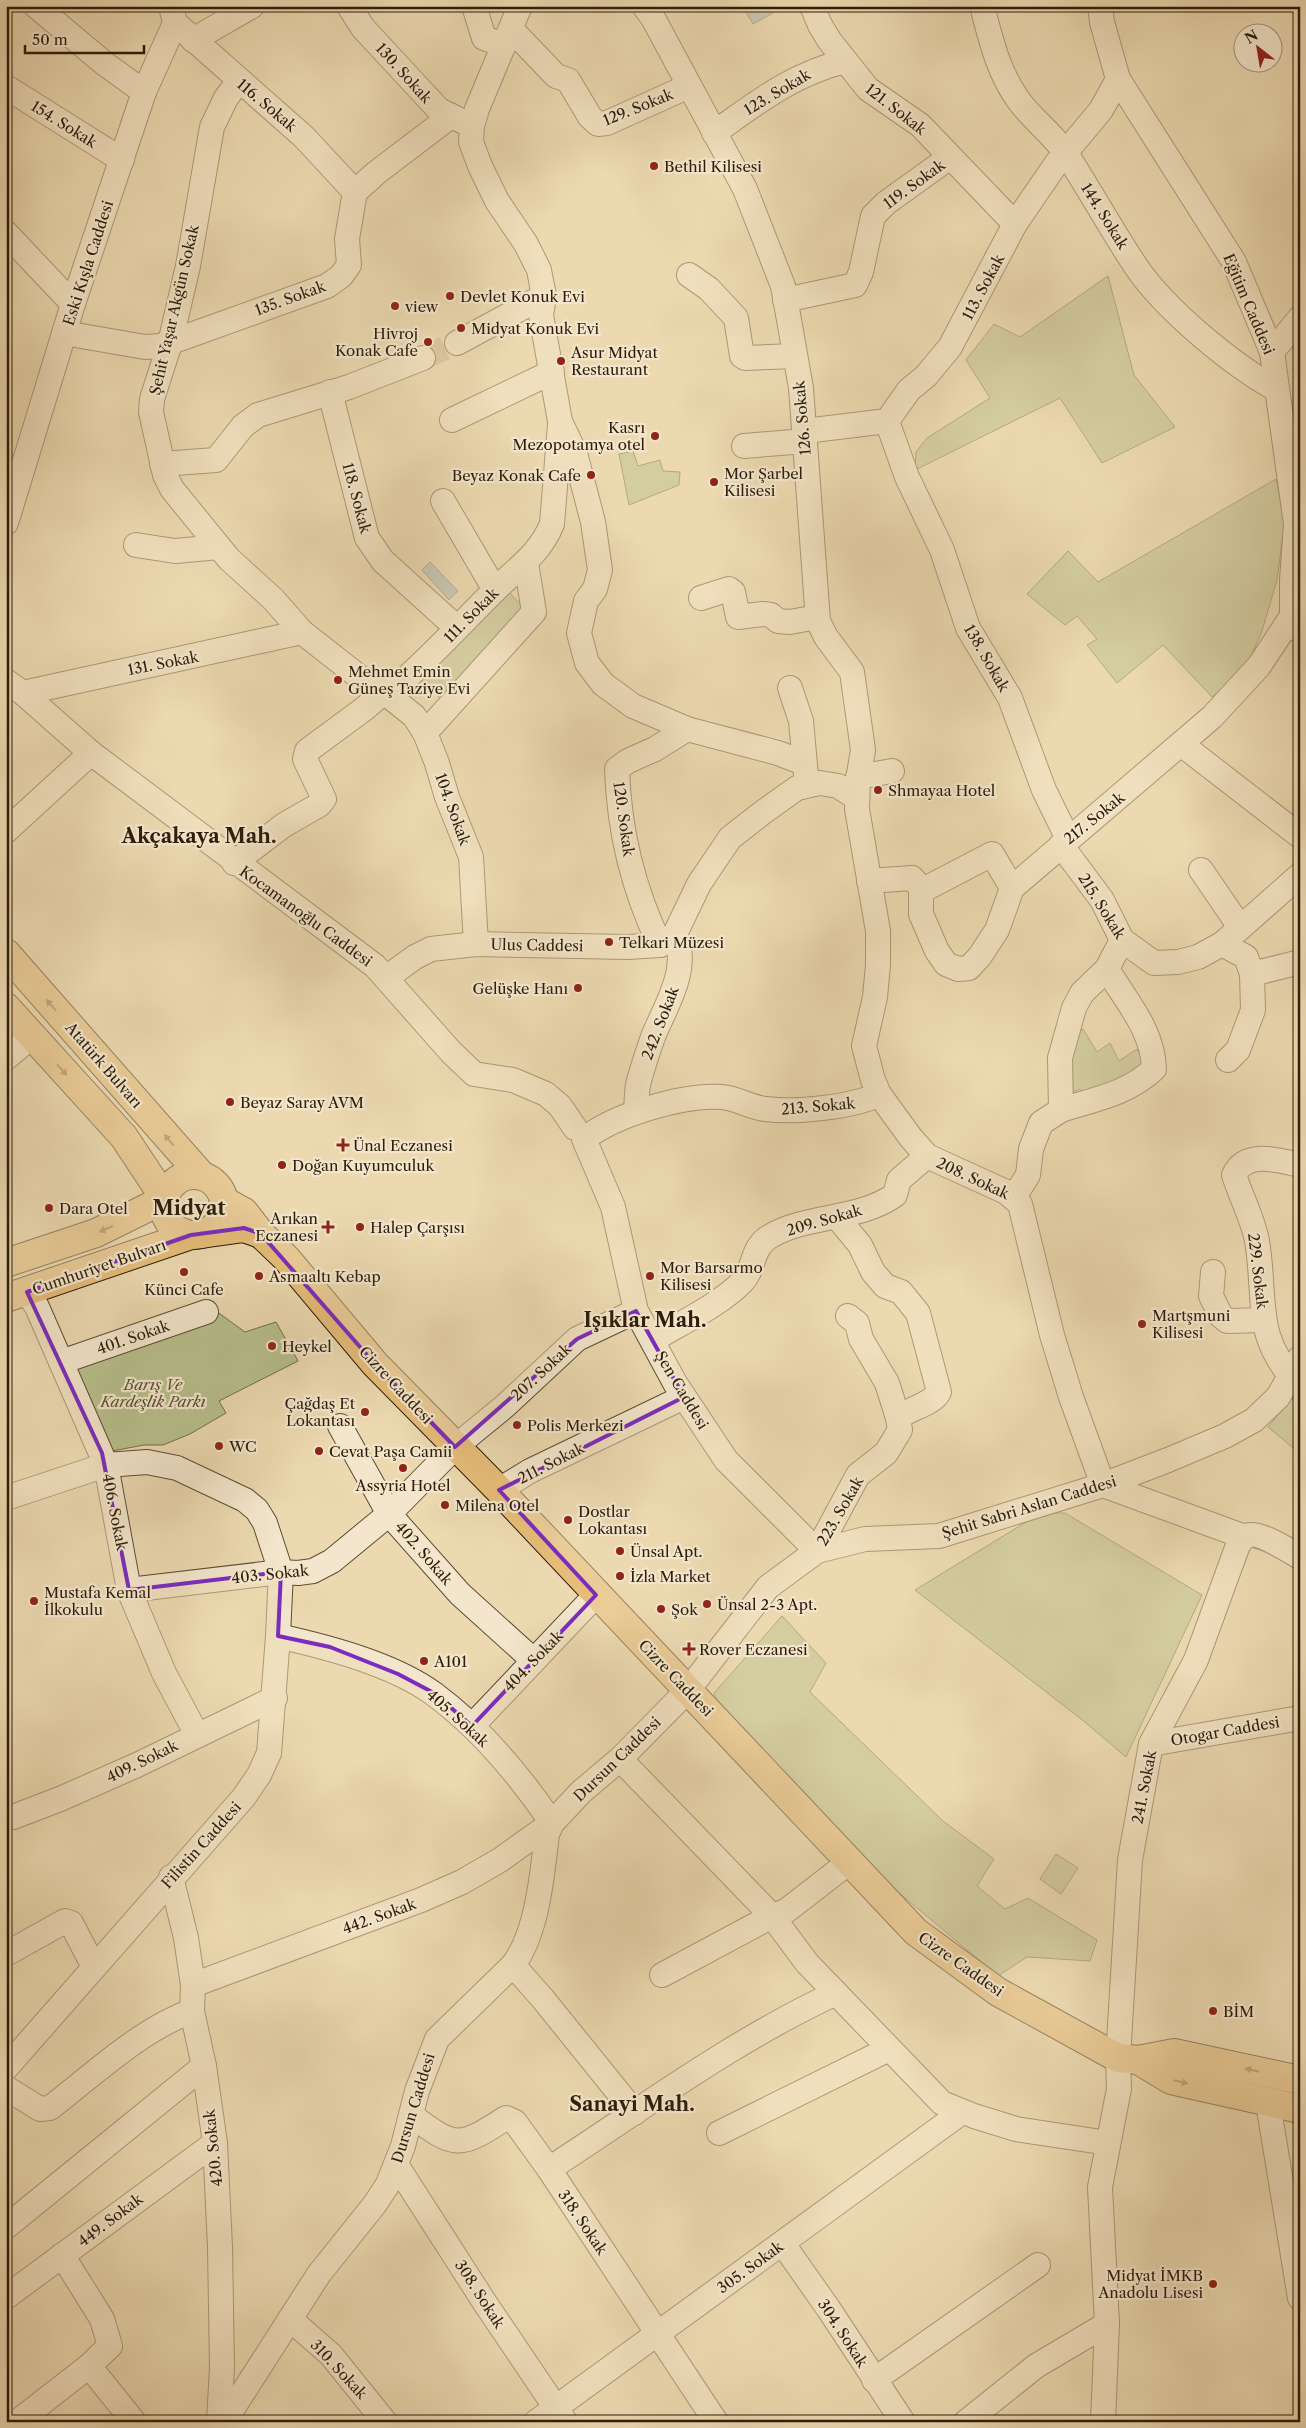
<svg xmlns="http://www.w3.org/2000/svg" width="1306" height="2428" font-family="'Libre Caslon Text',serif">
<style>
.green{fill:#b6bf8c;stroke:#726e4a}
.water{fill:#9fb7b8;stroke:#717972}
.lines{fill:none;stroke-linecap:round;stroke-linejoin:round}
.minor-tunnel{stroke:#c6b38f;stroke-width:24;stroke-dasharray:24 12;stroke-linecap:butt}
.minor-casing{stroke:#5d4c33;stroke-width:26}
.major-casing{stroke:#2d1d09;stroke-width:30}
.minor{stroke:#f3e6cc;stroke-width:24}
.major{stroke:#e6bc78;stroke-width:28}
.oneway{fill:#8a6c40}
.marked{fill:none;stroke:#7b2cbf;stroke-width:4;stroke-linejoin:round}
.poi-dot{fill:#8f2418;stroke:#f3e6cc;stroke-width:2}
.labels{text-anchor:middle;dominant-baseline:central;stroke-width:4.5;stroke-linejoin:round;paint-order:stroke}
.street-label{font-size:15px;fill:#2d1d09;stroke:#f3e6cc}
.poi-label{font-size:15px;fill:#2d1d09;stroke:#f3e6cc;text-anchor:start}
.park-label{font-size:15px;font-style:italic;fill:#564e30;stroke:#f3e6cc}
.district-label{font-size:20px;font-weight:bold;fill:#2d1d09;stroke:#f3e6cc}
</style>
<rect width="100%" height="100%" fill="#ecd9b0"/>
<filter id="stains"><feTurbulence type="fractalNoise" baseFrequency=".004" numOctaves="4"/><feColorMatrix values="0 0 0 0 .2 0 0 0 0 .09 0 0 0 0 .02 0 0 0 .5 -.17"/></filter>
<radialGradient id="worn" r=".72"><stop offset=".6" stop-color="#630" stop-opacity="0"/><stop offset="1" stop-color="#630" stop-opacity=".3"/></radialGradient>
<g class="green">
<path d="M1108,276l26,99 41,52 -73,36 -42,-65 -145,72 1,-18 11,-14 63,-40 -24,-38 28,-36 26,13z"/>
<path d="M633,451l5,15 22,-6 3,11 17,1 -1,13 -50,20 -10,-51z"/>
<path d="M1276,479l9,40 -8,61 -15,51 -15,35 -35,31 -49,-52 -46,38 -30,-38 10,-6 -20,-23 -12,9 -38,-31 41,-43 30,31z"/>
<path d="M506,589l23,24 -84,90 -25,-24z"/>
<path d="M1083,1029l14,23 13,-9 9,18 18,-12 10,19 -45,24 -6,-6 -13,7 -3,-4 -10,5 -1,-52 5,-8z"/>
<path d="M216,1311l29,21 31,-10 22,39 -79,40 7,12 -36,21 -27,11h-19l-32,6 -38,-84z"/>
<path d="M1296,1393l4,3v52l-2,4 -30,-25z"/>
<path d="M1041,1513h24l137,82 -76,162 -40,-34 -171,-133z"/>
<path d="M782,1616l44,47 -16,29 133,129 51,38 -17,27 28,23 23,-11 69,42 -7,21 -63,-4 -29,19 -125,-105 -154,-161 -5,-17z"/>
<path d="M1056,1854l22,14 -17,26 -21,-15z"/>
</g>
<g class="water">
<path d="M750,6h19l4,7 -20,11 -9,-15z"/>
<path d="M430,562l28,29 -9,9 -27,-30z"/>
</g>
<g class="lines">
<path class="minor-tunnel" d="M423,358l34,-15"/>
<g class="minor-casing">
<g id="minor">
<path d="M36,6l69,58 39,28"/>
<path d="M349,6l14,22 76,82 25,12"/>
<path d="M474,6l10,32 20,7"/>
<path d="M520,6l-43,103 -5,17 -1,16 9,24 17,35 29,43 13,26 5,26 -3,19 19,106 15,32 18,69 7,48 -5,19 -9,12 -7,32 8,30 16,21 30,22 54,23 91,24 26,10"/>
<path d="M644,6l9,12 92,171 38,97 18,102 17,233 8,16 26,35 11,78 -5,30 -1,29 21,122v34l-3,32 -11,49 9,34 6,14 32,44 16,18 79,36 14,12 32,131 19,62 32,88 142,52"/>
<path d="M812,6l8,19 9,15 39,49 52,36 95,99"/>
<path d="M982,6c9,34 16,66 37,95 14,19 35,34 48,54 24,37 45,76 70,113 28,41 95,97 139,121"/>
<path d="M1100,6l2,16 16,57 116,183 38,90 24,172 -4,56v36l8,15"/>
<path d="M175,23l129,114 51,55"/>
<path d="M511,29l45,47 12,4 22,37 8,7 9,-1 82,-37"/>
<path d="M193,40l59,-34"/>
<path d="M239,81l-13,17 -14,29 -24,139 -18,77 -18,56 -1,13 14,63 7,14 57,70 44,40 29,33 65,51 17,9 30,24 11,17 12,30 10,34 24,60 5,87"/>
<path d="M6,87l116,73"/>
<path d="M714,133c44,-31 77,-58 131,-72"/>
<path d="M6,233l67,71"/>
<path d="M689,275l20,14 27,29 6,38 3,2 50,-2"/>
<path d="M785,300l70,-15 6,-13 12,-56 13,-13 64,-46"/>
<path d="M64,333l81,14 15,-1 167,-60 14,-10 8,-11 -2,-26 8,-47 21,-19 75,-57"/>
<path d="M457,343l87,-47"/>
<path d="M1272,352l28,-34"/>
<path d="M330,392l37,146 16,23 74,67"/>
<path d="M452,420l100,-48"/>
<path d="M887,421l20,56 35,73 26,78 42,70 34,92 24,49"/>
<path d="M805,431l82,-10 22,-31 17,-14 24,-29 65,-123 41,-60 45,-54 17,-31"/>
<path d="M744,446l61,-5"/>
<path d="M162,464l54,-4 27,-34 15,-11 91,-28 74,-29"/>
<path d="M443,501l52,89"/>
<path d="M6,523l67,-219 71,-212 31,-69 -4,-17"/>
<path d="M136,545l39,6 44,-4"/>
<path d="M701,598l28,-9 4,3 5,25 25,-3 8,1 7,6 12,1 27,-5"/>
<path d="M6,681l17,12 68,60 284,213 76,86 23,22 39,6 33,14 14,12 15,22"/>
<path d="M790,688l11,33 5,55"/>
<path d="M23,693l279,-61"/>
<path d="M425,733l109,-121 -8,-49"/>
<path d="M1181,744l119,92"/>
<path d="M858,777l34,-6"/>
<path d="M6,831l85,-78"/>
<path d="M1061,845l41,55 20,40 32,23 24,-1 20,-5 24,-13 78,-69"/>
<path d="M234,863l50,-38 35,-20 5,-6 -19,-40 2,-8 57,-42 20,-17 19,-11c30,-27 58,-57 87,-86 23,-24 49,-39 62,-71l8,-100"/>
<path d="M1201,870l39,57"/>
<path d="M869,881l43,-3 11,12 69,-36 20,34 200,-171 47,-51 33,-50"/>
<path d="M921,890v24l16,37 9,13 12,5 11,-1 11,-12 17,-26 15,-42"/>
<path d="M1222,944l24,13 6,17 48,-12"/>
<path d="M660,945c-27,-56 -41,-114 -43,-176l11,-8 27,-12 32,-20"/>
<path d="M386,978l29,-21 16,-8 45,-5 152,3 32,-2 14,-9 25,-52 31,-46 32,-25 35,-25 13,-3 10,-2 18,3 19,12"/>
<path d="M6,1058l26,-22"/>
<path d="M1228,1060l10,-10 15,-40 -1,-36"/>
<path d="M1061,1110c35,-11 66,-16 93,-41 -1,-39 -28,-68 -47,-100"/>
<path d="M636,1112c1,-10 0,-21 3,-31 4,-15 9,-30 14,-44 11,-28 39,-71 21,-101"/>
<path d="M1014,1197l14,-22 3,-26 10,-26 20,-13 -1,-52 14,-50 8,-15 25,-24 15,-29"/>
<path d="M837,1217l23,28 13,27 12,14 16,6 17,21 21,79c-7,13 -30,16 -41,26l2,12 -14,23 -28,22 -41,76 -91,-91 -51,-77 -39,-72 -23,-104 -29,-68c31,-24 99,-45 138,-42 15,1 29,11 44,12 29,4 88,-2 113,-15"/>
<path d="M1213,1272l-2,24 10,20 6,5 37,-1"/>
<path d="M27,1292l10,15 69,158 23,125 35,83 33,62"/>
<path d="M848,1316l9,7 4,16 26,44 11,35"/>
<path d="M653,1340c26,-16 68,-36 89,-58 13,-13 9,-34 27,-45 38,-23 89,-16 126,-42l4,-15 28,-24"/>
<path d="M61,1362l145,-50"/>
<path d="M1299,1385c-47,-48 -32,-84 -42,-144 -4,-22 -16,-44 -23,-66 12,-25 44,-15 66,-10"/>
<path d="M340,1426l49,88 71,80 73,66"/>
<path d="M499,1490l31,-19 154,-74"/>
<path d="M6,1498l100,-33 41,-3 30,6 68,32 12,10 8,13 16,49 -3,64 -9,117 -10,22 -15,22 -238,271"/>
<path d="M129,1590l152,-18 17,1 15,-2 19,-10 57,-47 66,-67 50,-41 72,-67 59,-28"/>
<path d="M472,1726l124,-131"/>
<path d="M1151,1744l149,-26"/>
<path d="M620,1759l152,157 35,47 135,140 32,13 42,13 92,14"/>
<path d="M6,1815l7,2 47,-18 77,-34 138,-67"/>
<path d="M171,1877l15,61 7,47 -1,26 12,55 11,77 5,104 2,120 -3,55"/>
<path d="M6,1954l59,-33 6,2 23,44"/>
<path d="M513,1965l30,34 92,114"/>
<path d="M662,1975l110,-59 14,-5 62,-48"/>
<path d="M193,1985l228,-85 41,-18 38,-22 52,-37c-32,-47 -72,-95 -118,-129 -41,-30 -107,-47 -156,-58"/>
<path d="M6,2088l34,21 10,-1c43,-33 91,-79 142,-97"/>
<path d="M1268,2103l32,195"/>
<path d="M411,2115c45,34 48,33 95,3l9,4 34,47 167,253"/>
<path d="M719,2133l170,-84"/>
<path d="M397,2166l88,137 79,117"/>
<path d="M549,2169c94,-61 184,-128 287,-176"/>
<path d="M6,2227l198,-161"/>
<path d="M783,2244l45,64 75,114"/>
<path d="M6,2297l209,-154"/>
<path d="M290,2319l41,36 54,67"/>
<path d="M89,2366l45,56"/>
<path d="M874,2380l164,-115"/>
<path d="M17,2422l72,-56 21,-20 -8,-27 -40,-64"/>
<path d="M224,2422l95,-148 56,-70 13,-20 15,-38 14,-55 20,-52 76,-74c25,-33 29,-91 34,-131l5,-11 29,-31 39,-33 68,-69 80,-103 49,-36 48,-12 74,-3 164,-51 65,-25 57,-24 29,-16 24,-23 22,-39"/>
<path d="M536,2422l426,-310"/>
<path d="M966,2422l70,-56 71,-42"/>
<path d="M1103,2422l4,-98 -7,-137 19,-98 -1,-31 12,-198 21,-116 45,-84 42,-115c2,-3 5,-7 8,-9 12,-6 43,15 54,21"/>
</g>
</g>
<g class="major-casing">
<g id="major">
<path d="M6,953l196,223"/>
<path d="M6,1007l118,130 41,62 -69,34 -90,30"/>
<circle cx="194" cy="1205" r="30"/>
<path d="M201,1234l43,-6 17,6 -17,-22 -20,-11"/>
<path d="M261,1234l25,24 89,106 124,126 417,442 82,60 120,66 20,2 36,-7 126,27"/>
<path d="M6,1298l185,-63"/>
<path d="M1138,2060l33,20 129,29"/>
</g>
</g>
<use href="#minor" class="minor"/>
<use href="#major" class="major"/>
</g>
<defs><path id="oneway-solid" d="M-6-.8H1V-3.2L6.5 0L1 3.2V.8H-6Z" transform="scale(1.25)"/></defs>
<g class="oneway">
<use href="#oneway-solid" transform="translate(51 1005) rotate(-131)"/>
<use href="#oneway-solid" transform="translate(62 1070) rotate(48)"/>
<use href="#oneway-solid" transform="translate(169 1140) rotate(-131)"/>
<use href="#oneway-solid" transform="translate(106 1229) rotate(156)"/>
<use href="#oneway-solid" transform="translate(1252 2070) rotate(-167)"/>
<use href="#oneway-solid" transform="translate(1181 2082) rotate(13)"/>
</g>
<path d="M0 0H1306V2428H0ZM244,1228l17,6 114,130 80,83 122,-108 59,-28 48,86 -185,93 97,105 -124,131 -38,-33 -36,-19 -68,-27 -52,-11 3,-64 -152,18 -27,-137 -75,-161 164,-57z" fill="#ecd9b0" fill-opacity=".55" fill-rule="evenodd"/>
<path class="marked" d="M244,1228l17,6 114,130 80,83 122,-108 59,-28 48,86 -185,93 97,105 -124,131 -38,-33 -36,-19 -68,-27 -52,-11 3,-64 -152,18 -27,-137 -75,-161 164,-57z"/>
<g class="poi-dot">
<circle cx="654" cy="166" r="5"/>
<circle cx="450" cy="296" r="5"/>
<circle cx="395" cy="306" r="5"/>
<circle cx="461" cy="328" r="5"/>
<circle cx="428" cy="342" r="5"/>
<circle cx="561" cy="361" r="5"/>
<circle cx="655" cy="436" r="5"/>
<circle cx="591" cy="475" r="5"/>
<circle cx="714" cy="482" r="5"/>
<circle cx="338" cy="680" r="5"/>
<circle cx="878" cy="790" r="5"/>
<circle cx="609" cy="942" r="5"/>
<circle cx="578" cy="988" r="5"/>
<circle cx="230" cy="1102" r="5"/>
<path d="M340.5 1137.5h5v5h5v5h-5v5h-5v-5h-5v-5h5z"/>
<circle cx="282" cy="1165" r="5"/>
<circle cx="49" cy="1208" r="5"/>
<path d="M325.5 1219.5h5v5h5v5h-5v5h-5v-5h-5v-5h5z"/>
<circle cx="360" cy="1227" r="5"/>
<circle cx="184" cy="1272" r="5"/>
<circle cx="259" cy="1276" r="5"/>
<circle cx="650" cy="1276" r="5"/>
<circle cx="1142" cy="1324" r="5"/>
<circle cx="272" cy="1346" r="5"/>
<circle cx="365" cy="1412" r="5"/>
<circle cx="517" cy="1425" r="5"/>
<circle cx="219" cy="1446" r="5"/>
<circle cx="319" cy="1451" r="5"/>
<circle cx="403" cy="1468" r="5"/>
<circle cx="445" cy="1505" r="5"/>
<circle cx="568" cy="1520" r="5"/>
<circle cx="620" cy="1551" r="5"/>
<circle cx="620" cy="1576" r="5"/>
<circle cx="34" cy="1601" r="5"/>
<circle cx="707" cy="1604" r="5"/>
<circle cx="661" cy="1609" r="5"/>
<path d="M686.5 1641.5h5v5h5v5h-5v5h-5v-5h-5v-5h5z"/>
<circle cx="424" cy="1661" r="5"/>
<circle cx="1213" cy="2011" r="5"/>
<circle cx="1213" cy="2284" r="5"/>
</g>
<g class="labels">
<g class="street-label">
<text transform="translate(404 73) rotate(48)">130. Sokak</text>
<text transform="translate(777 92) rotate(-31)">123. Sokak</text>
<text transform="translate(267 105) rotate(40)">116. Sokak</text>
<text transform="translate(638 107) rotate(-22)">129. Sokak</text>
<text transform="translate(896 109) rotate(38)">121. Sokak</text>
<text transform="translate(64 124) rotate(32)">154. Sokak</text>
<text transform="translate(914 184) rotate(-36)">119. Sokak</text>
<text transform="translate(1105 216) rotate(58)">144. Sokak</text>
<text transform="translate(88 263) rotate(-72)">Eski Kışla Caddesi</text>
<text transform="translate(983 287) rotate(-62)">113. Sokak</text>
<text transform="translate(290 298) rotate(-20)">135. Sokak</text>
<text transform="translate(1249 304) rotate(67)">Eğitim Caddesi</text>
<text transform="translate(174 310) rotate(-77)">Şehit Yaşar Akgün Sokak</text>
<text transform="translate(802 418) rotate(-95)">126. Sokak</text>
<text transform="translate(357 498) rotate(75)">118. Sokak</text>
<text transform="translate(471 615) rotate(-45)">111. Sokak</text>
<text transform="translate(987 658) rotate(60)">138. Sokak</text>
<text transform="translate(163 663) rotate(-11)">131. Sokak</text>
<text transform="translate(453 809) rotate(70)">104. Sokak</text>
<text transform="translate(1094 818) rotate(-39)">217. Sokak</text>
<text transform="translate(624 819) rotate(82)">120. Sokak</text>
<text transform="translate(1102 906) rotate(58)">215. Sokak</text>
<text transform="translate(306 916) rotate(36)">Kocamanoğlu Caddesi</text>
<text transform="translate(537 945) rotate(1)">Ulus Caddesi</text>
<text transform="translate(660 1023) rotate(-69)">242. Sokak</text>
<text transform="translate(104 1065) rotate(49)">Atatürk Bulvarı</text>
<text transform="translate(818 1106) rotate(-5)">213. Sokak</text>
<text transform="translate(973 1178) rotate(25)">208. Sokak</text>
<text transform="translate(824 1220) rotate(-16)">209. Sokak</text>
<text transform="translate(99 1267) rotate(-19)">Cumhuriyet Bulvarı</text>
<text transform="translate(1258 1271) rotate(83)">229. Sokak</text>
<text transform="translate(133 1337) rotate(-19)">401. Sokak</text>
<text transform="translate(541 1372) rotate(-43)">207. Sokak</text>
<text transform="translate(396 1385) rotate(47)">Cizre Caddesi</text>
<text transform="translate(682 1390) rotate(59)">Şen Caddesi</text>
<text transform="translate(551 1463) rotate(-27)">211. Sokak</text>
<text transform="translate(1029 1507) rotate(-17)">Şehit Sabri Aslan Caddesi</text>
<text transform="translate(840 1511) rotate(-60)">223. Sokak</text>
<text transform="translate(115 1512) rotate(79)">406. Sokak</text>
<text transform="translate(424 1553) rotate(49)">402. Sokak</text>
<text transform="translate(270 1574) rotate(-6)">403. Sokak</text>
<text transform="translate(533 1661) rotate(-46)">404. Sokak</text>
<text transform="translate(676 1678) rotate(46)">Cizre Caddesi</text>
<text transform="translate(458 1718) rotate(42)">405. Sokak</text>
<text transform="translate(1225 1731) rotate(-10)">Otogar Caddesi</text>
<text transform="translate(617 1759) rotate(-44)">Dursun Caddesi</text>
<text transform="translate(142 1761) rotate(-26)">409. Sokak</text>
<text transform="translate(1144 1787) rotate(-79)">241. Sokak</text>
<text transform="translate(201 1845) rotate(-48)">Filistin Caddesi</text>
<text transform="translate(379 1916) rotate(-20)">442. Sokak</text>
<text transform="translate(961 1964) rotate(35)">Cizre Caddesi</text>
<text transform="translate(413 2108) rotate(-73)">Dursun Caddesi</text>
<text transform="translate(213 2148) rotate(-96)">420. Sokak</text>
<text transform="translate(110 2220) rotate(-37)">449. Sokak</text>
<text transform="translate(583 2222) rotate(56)">318. Sokak</text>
<text transform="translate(750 2267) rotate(-36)">305. Sokak</text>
<text transform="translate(480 2294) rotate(57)">308. Sokak</text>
<text transform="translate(843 2333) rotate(57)">304. Sokak</text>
<text transform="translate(339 2369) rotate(47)">310. Sokak</text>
</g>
<g class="poi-label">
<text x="664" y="166">Bethil Kilisesi</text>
<text x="460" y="296">Devlet Konuk Evi</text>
<text x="405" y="306">view</text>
<text x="471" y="328">Midyat Konuk Evi</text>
<text x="418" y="333" text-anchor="end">Hivroj<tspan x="418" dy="17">Konak Cafe</tspan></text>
<text x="571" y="352">Asur Midyat<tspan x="571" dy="17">Restaurant</tspan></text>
<text x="645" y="427" text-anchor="end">Kasrı<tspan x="645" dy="17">Mezopotamya otel</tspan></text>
<text x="724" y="473">Mor Şarbel<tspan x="724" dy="17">Kilisesi</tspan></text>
<text x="581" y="475" text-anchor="end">Beyaz Konak Cafe</text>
<text x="348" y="671">Mehmet Emin<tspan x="348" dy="17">Güneş Taziye Evi</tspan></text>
<text x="888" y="790">Shmayaa Hotel</text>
<text x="619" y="942">Telkari Müzesi</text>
<text x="568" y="988" text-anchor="end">Gelüşke Hanı</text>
<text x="240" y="1102">Beyaz Saray AVM</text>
<text x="353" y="1145">Ünal Eczanesi</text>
<text x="292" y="1165">Doğan Kuyumculuk</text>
<text x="59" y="1208">Dara Otel</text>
<text x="318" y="1218" text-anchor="end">Arıkan<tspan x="318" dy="17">Eczanesi</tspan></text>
<text x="370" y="1227">Halep Çarşısı</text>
<text x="660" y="1267">Mor Barsarmo<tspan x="660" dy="17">Kilisesi</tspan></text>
<text x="269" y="1276">Asmaaltı Kebap</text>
<text x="184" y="1289" text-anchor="middle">Künci Cafe</text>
<text x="1152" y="1315">Martşmuni<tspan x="1152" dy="17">Kilisesi</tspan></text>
<text x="282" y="1346">Heykel</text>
<text x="355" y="1403" text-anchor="end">Çağdaş Et<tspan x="355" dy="17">Lokantası</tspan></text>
<text x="527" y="1425">Polis Merkezi</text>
<text x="229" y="1446">WC</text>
<text x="329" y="1451">Cevat Paşa Camii</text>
<text x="403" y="1485" text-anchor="middle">Assyria Hotel</text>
<text x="455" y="1505">Milena Otel</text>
<text x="578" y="1511">Dostlar<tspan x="578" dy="17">Lokantası</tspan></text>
<text x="630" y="1551">Ünsal Apt.</text>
<text x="630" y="1576">İzla Market</text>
<text x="44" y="1592">Mustafa Kemal<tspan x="44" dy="17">İlkokulu</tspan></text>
<text x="717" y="1604">Ünsal 2-3 Apt.</text>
<text x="671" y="1609">Şok</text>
<text x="699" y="1649">Rover Eczanesi</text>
<text x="434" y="1661">A101</text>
<text x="1223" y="2011">BİM</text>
<text x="1203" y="2275" text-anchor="end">Midyat İMKB<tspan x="1203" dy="17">Anadolu Lisesi</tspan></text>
</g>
<g class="park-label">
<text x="153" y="1384">Barış Ve<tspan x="153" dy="17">Kardeşlik Parkı</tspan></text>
</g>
<g class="district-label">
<text x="199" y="836">Akçakaya Mah.</text>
<text x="189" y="1208">Midyat</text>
<text x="645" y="1320">Işıklar Mah.</text>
<text x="632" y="2104">Sanayi Mah.</text>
</g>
</g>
<rect width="1306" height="2428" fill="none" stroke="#ecd9b0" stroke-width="25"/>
<rect x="8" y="8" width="1291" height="2413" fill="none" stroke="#2d1d09" stroke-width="2.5"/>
<rect x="12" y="12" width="1281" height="2403" fill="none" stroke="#2d1d09"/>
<g transform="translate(1258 48) rotate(329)"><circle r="24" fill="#f3e6cc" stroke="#a4967e"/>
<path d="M0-4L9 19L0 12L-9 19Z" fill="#8f2418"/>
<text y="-8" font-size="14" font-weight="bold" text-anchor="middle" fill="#2d1d09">N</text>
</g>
<path d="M25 45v8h119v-8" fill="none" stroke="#2d1d09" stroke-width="2.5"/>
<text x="32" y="45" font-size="15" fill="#2d1d09" stroke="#f3e6cc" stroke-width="4" paint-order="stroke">50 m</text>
<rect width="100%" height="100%" filter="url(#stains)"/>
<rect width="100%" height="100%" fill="url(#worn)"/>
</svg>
